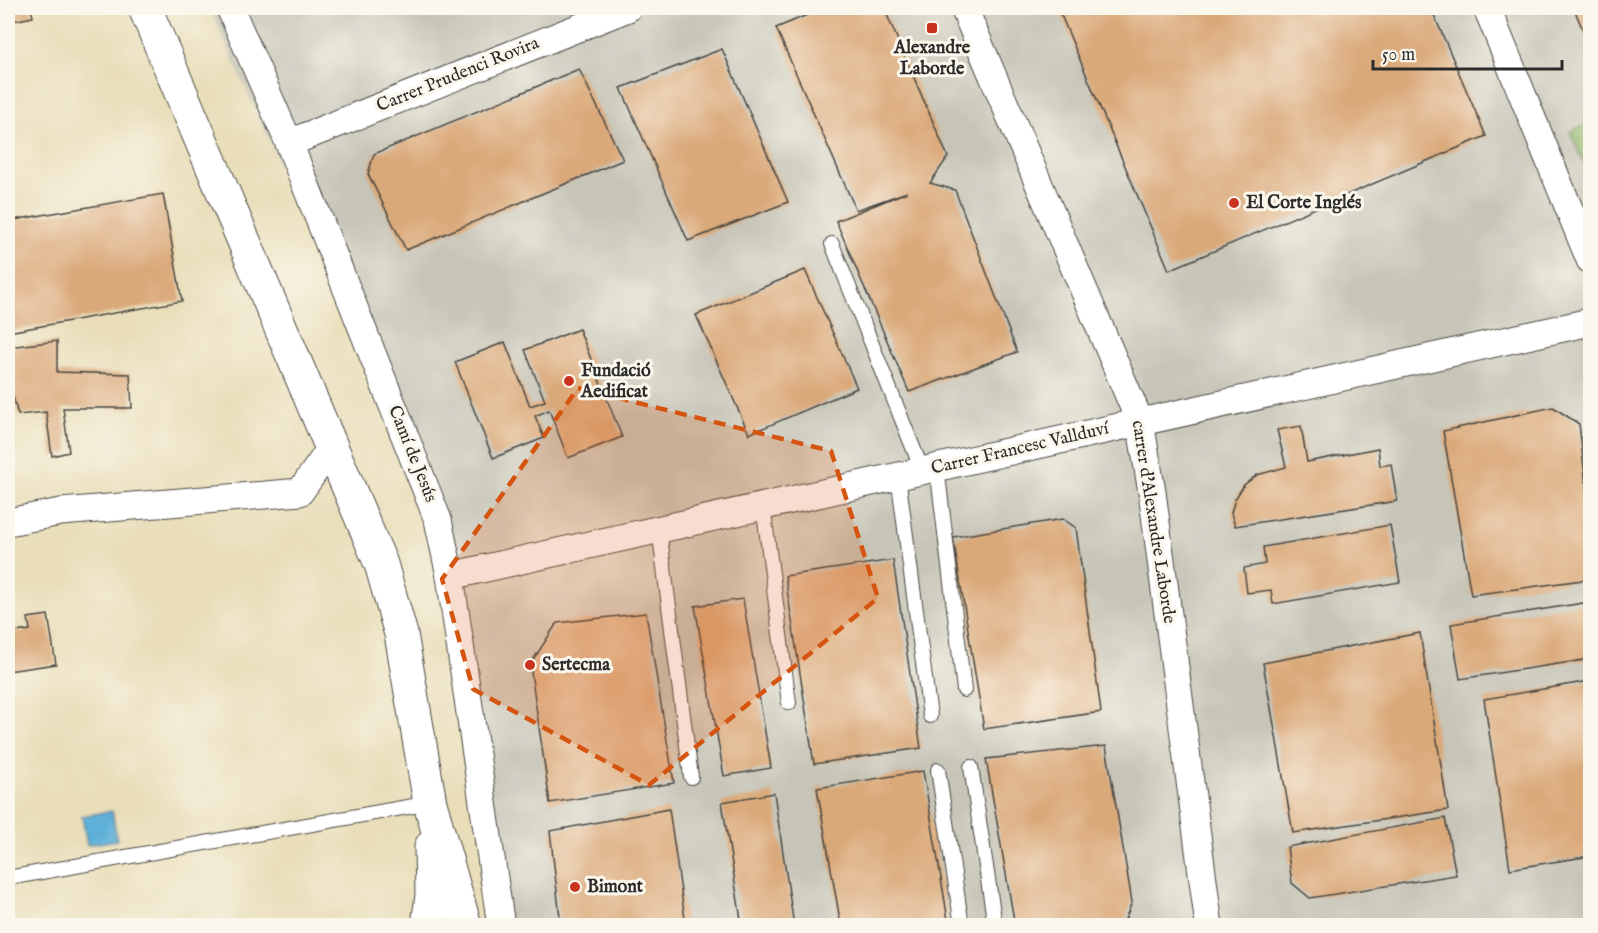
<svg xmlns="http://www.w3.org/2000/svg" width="1598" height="933" font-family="'IM FELL English',serif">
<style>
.industrial{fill:#c6c5b8}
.forest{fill:#91b66a;stroke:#5e704a;stroke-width:1.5}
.water{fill:#5eb0d9;stroke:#446e82;stroke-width:1.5}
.building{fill:#daa979}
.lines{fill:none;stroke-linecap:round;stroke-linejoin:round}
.lane-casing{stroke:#484640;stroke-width:16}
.street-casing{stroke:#484640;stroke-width:29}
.secondary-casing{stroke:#484640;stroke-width:35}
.lane{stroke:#fff;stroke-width:14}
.street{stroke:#fff;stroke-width:27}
.secondary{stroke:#fff;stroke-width:33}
.marked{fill:#d5540f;fill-opacity:0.2;stroke:#d5540f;stroke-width:4.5;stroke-dasharray:12 8;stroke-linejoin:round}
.poi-dot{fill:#c8321e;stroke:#fbf7ec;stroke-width:2}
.labels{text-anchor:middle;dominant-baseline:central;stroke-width:6;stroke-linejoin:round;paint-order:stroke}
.poi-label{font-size:18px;font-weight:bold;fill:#2b2b2b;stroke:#fbf7ec;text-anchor:start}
.street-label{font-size:18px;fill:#2b2b2b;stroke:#fbf7ec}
</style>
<rect width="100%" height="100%" fill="#fbf7ec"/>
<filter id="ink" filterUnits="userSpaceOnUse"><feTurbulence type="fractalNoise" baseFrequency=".0167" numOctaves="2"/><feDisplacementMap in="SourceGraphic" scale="12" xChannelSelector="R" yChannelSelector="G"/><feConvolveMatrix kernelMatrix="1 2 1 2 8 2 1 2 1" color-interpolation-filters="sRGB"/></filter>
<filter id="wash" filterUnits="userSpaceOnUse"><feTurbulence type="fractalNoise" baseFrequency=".008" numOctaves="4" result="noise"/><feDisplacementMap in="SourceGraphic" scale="24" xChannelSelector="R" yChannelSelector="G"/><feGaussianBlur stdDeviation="1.35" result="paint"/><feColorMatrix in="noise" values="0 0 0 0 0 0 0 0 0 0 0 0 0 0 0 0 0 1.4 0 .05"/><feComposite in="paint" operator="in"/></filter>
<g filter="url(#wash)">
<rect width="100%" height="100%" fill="#e9deb9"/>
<path class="industrial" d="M210,8h1380v115l-20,9 20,45v748h-1084l-68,-405z"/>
<path class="forest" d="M1590,123v54l-20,-45z"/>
<path class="water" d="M112,811l5,29 -30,5 -5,-29z"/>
<g id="blocks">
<g class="building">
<path d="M8,8h23l2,9 -25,5z"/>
<path d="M824,8h60l64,149 -18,26 25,7 62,162 -108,40 -73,-171 71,-29 -51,18 -80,-182z"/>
<path d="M1058,8h373l55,128 -317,134z"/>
<path d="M1584,8h6v39l-15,-36z"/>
<path d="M722,49l66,153 -100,39 -67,-153z"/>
<path d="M579,69l44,91 -217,90 -38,-76 6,-20z"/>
<path d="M163,194l19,107 -174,31v-111z"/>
<path d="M805,270l52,118 -108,46 -53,-119z"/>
<path d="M579,329l43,108 -54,21 -19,-48 -14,6 9,22 -51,20 -38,-96 50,-20 25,64 15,-5 -20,-51z"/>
<path d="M57,341v31l73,2 2,34h-69l6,44 -17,4 -6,-44 -28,3 -7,-26 -3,1v-43z"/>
<path d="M1553,407l26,17 11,97v58l-119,16 -28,-164z"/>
<path d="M1301,426l6,36 71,-14 2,18 11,-2 6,37 -162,25 -4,-13 4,-14 9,-14 13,-10 29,-8 -9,-37z"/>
<path d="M1063,519l13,9 25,184 -117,17 -31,-192z"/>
<path d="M1390,525l10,57 -127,22 -2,-14 -24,3 -3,-25 21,-4 -2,-17z"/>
<path d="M893,560l28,188 -107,16 -29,-188z"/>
<path d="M743,599l28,169 -47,8 -29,-170z"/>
<path d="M1590,602v57l-130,20 -9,-55z"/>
<path d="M646,613l28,170 -124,20 -20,-138 27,-42z"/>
<path d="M48,615l8,49 -48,7v-38l22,-3 -2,-12z"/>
<path d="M1420,633l28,177 -155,23 -30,-170z"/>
<path d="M1590,681v175l-80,13 -26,-170z"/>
<path d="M1106,746l26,156 -8,20 -23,4h-86l-29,-167z"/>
<path d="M923,771l26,155h-108l-24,-138z"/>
<path d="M774,793l20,133h-52l-20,-124z"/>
<path d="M669,809l17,117h-125l-11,-95z"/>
<path d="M1445,818l11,57 -146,23 -18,-15 -5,-36z"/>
</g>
</g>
</g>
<g filter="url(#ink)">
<use href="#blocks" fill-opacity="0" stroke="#484640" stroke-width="1.5"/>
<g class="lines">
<g class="lane-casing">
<g id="lane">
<path d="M832,244l90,226"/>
<path d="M937,467l27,223"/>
<path d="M898,476l32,240"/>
<path d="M763,505l26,198"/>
<path d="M659,529l32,248"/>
<path d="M971,767l24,159"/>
<path d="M938,770l24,156"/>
<path d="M8,878l422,-75"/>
</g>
</g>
<g class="street-casing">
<g id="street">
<path d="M230,8l59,135 149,377 12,56 51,350"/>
<path d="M964,8l176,414 12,70 57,434"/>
<path d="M1487,8l103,252"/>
<path d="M289,143l339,-135"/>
<path d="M8,522l53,-10 239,-20 31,-44"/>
<path d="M450,576l1140,-254"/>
</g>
</g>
<g class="secondary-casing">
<g id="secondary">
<path d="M145,8l236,556 20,70 29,169 35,123"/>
<path d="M428,926l4,-31 -1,-48"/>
</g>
</g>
<use href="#lane" class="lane"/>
<use href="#street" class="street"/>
<use href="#secondary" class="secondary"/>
</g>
</g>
<path class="marked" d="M578,388l253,63 47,147 -229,187 -176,-96 -31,-110z"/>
<g class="poi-dot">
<rect x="926" y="22" width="12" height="12" rx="3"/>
<circle cx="1234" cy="203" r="6"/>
<circle cx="569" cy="381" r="6"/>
<circle cx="530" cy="665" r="6"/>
<circle cx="575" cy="887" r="6"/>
</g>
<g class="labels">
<g class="poi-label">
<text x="932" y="48" text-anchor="middle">Alexandre<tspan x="932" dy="21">Laborde</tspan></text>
<text x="1246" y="203">El Corte Inglés</text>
<text x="581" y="371">Fundació<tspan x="581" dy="21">Aedificat</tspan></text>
<text x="542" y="665">Sertecma</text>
<text x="587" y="887">Bimont</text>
</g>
<g class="street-label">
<text transform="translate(458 75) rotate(-22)">Carrer Prudenci Rovira</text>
<text transform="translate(1020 449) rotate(-13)">Carrer Francesc Vallduví</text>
<text transform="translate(412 454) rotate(68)">Camí de Jesús</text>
<text transform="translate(1153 522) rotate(81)">carrer d'Alexandre Laborde</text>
</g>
</g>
<rect width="1598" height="933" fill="none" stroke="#fbf7ec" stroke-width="30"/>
<path d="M1373 60v9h189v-9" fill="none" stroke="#2b2b2b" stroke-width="3"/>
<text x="1382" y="60" font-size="18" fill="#2b2b2b" stroke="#fbf7ec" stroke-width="4.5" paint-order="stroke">50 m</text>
</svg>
